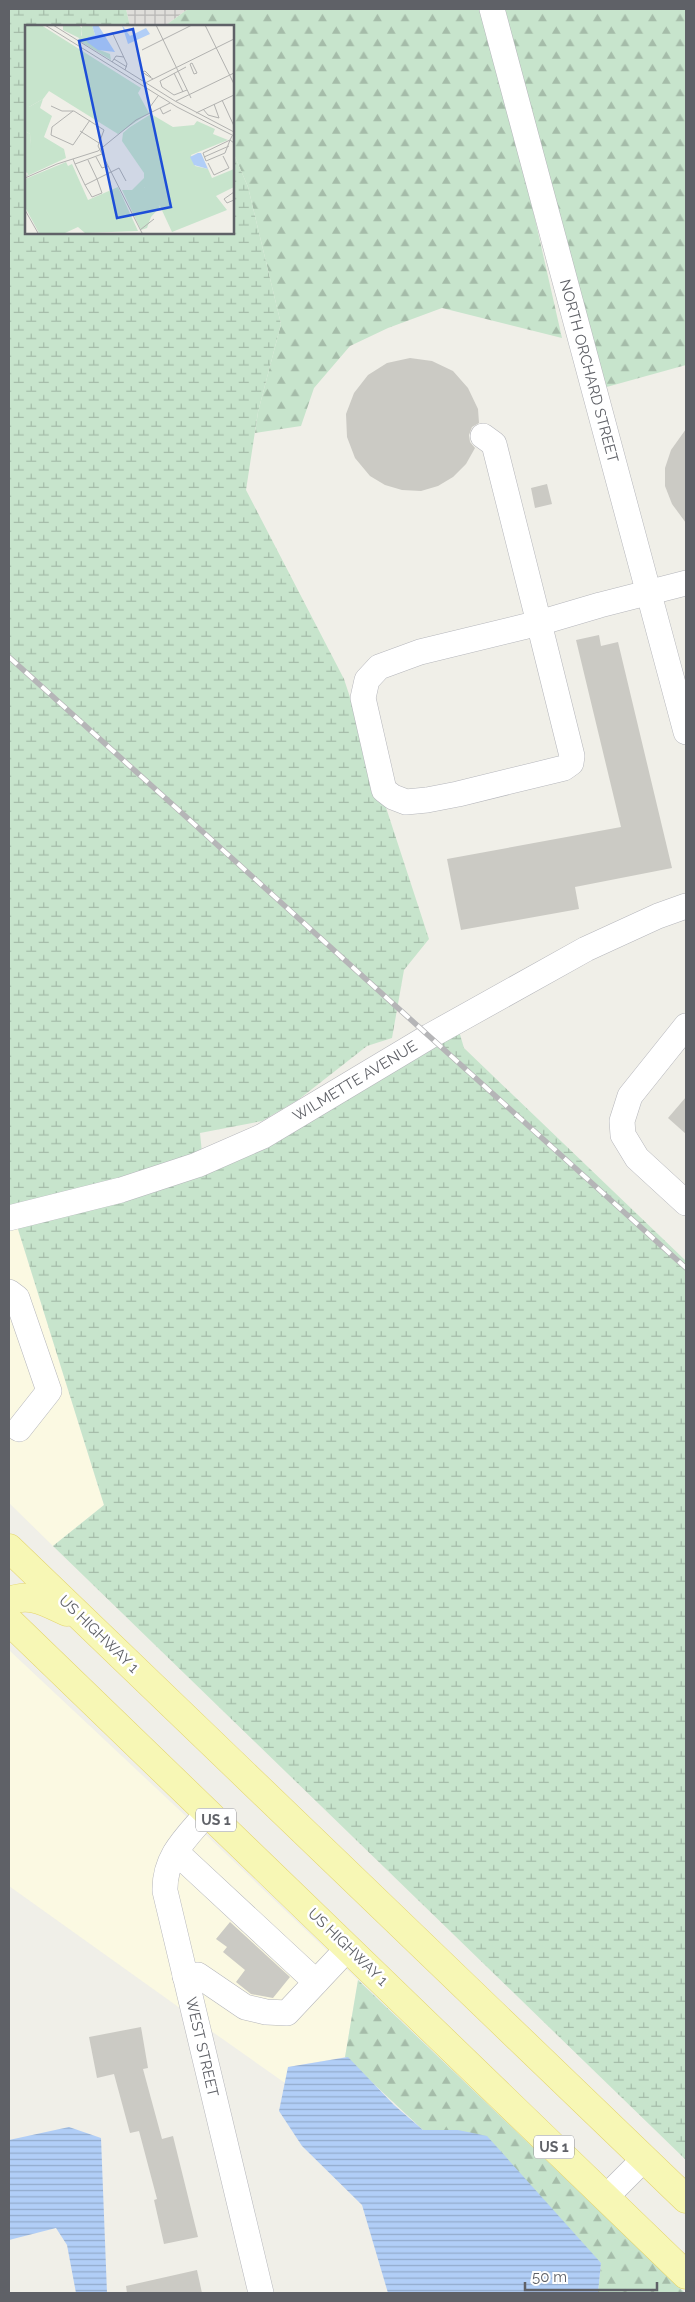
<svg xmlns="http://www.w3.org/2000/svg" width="695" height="2302" font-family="Raleway,sans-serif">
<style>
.commercial{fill:#fbf9e2}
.industrial{fill:url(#industrial-grid)}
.forest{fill:url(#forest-firs)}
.wetland{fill:url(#wetland-marsh)}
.water{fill:url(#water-rules)}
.building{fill:#cbcac4}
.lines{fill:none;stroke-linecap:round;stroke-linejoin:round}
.minor-casing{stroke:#b5b6bb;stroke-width:26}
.major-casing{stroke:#e4d56d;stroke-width:29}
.minor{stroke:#fff;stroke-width:25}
.major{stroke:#f7f7b5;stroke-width:28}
.rail-casing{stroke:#b5b5b7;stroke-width:5.5}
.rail{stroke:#fff;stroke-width:4;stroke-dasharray:11;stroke-linecap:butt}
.labels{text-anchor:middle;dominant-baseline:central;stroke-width:5;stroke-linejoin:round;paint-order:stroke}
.shield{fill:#fff;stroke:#8f9095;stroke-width:1}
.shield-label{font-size:14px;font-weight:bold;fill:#5f6167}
.street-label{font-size:15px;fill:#5f6167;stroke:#fff}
.inset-road{fill:none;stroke:#b2b2b0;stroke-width:1}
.view{fill:#1d4ed8;fill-opacity:0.15;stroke:#1d4ed8;stroke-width:2.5}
.inset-edge{fill:none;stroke:#5f6167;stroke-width:2.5}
</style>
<defs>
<pattern id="industrial-grid" width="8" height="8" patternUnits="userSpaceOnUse" patternTransform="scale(1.25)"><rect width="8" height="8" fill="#dfdeda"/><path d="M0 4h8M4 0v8" fill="none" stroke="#b8b7b5"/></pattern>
<pattern id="forest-firs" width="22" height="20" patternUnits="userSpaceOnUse" patternTransform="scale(1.25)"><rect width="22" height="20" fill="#c7e4cc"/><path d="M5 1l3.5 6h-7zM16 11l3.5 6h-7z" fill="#a5bca9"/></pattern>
<pattern id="wetland-marsh" width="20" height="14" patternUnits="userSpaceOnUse" patternTransform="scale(1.25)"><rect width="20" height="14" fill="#c7e4cc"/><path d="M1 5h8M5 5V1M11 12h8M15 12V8" fill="none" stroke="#a5bca9"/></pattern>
<pattern id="water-rules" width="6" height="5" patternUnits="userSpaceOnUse" patternTransform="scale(1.25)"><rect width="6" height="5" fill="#b1cef7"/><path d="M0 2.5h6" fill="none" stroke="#93abcc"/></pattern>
</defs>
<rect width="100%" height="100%" fill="#f0efe8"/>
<g class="commercial">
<path d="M17,1226l87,279 -51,41 -44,-43v-70l10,10 37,-45 -47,-118v-52z"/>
<path d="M9,1304l30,85 -30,38z"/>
<path d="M9,1650l180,169 -17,22 12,170 -175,-125z"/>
<path d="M203,1832l155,148 -13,77 -57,10 -3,16 -78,-55 -33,-139 3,-22z"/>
</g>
<path class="industrial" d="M126,9h62l-22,16 -14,1h-22z"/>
<g class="forest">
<path d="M188,9h294l31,113 49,216 -120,-30 -54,20 -38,18 -36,42 -13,38 -46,7 3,-21 23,-88 -33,-137 -15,-35 -1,-126h-80l14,-1z"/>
<path d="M503,9h183v356l-83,23z"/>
<path d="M358,1980l327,313h-87l3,-30 -143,-133h-35l-78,-73z"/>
</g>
<g class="wetland">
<path d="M9,9h117l4,17h-104v206h206l1,-80 15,35 33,137 -23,88 -12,78 98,189 85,260 -25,31 -12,68 -25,8 -69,54 -36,21 -62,12 2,20 -83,27 -110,28z"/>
<path d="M459,1031l5,17 222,213v899l-633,-614 51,-41 -87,-279 105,-26z"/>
</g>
<g class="water">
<path d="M348,2057l46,48 29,25h35l29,6 114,127 -3,30h-210l-26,-88 -60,-59 -23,-35 9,-44z"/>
<path d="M69,2127l32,11 6,155h-31l-9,-48 -11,-17 -47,12v-100z"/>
</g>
<g class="building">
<path d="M410,358l22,3 21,10 15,17 10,21 1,14 -7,4 -3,8 1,7 5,6 -9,16 -13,13 -15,9 -17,5 -19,-1 -17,-5 -15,-9 -15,-18 -8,-21 -1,-23 8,-21 14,-18 19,-12z"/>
<path d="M686,429v94l-14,-19 -7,-18v-18l6,-18z"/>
<path d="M547,484l5,20 -17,4 -4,-20z"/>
<path d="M599,635l2,11 17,-4 54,226 -97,19 4,22 -118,21 -14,-71 174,-32 -45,-187z"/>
<path d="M686,1097v37l-18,-16z"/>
<path d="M230,1922l60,55 -17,21 -22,-4 -15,-12 9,-12 -22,-18 4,-5 -11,-8z"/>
<path d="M141,2027l7,41 -5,1 19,70 11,-3 25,101 -34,7 -10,-44 3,-1 -18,-68 -9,2 -16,-59 -17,4 -8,-41z"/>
<path d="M197,2270l5,23h-75l-1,-7z"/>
</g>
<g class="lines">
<g class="minor-casing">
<g id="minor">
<path d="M492,9l194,723"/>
<path d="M483,436l11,8 45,179 61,-18 86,-22"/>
<path d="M539,623l33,133 -1,7 -7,5 -106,26 -31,6 -21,2 -13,-5 -9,-7 -21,-92 4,-18 12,-13 41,-15z"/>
<path d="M686,1026l-56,70 -8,25 1,14 14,23 49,45"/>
<path d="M9,1218l112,-28 76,-25 66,-29 167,-100 156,-87 72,-33 28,-10"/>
<path d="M9,1292l8,6 32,93 -30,38"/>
<path d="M208,1812c-21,25 -44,44 -43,79l96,402"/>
<path d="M176,1852l140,130"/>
<path d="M185,1976l13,-1 47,32 21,5 21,1 61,-65"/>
<path d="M606,2197l38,-38"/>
</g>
</g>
<g class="major-casing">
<g id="major">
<path d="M9,1548l677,651"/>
<path d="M9,1601c21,-9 38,2 58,11"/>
<path d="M9,1621l677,654"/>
</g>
</g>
<use href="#minor" class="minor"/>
<use href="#major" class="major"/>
<g class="rail-casing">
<path id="rail" d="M9,657l677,611"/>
</g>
<use href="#rail" class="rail"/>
</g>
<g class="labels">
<g class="shield">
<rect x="196" y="1808.5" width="40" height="23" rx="4"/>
<rect x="534" y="2135.5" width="40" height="23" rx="4"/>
</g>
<g class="shield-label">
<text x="216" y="1820">US 1</text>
<text x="554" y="2147">US 1</text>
</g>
<g class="street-label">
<text transform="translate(589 371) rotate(75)">NORTH ORCHARD STREET</text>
<text transform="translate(355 1081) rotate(-31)">WILMETTE AVENUE</text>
<text transform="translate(99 1634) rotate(44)">US HIGHWAY 1</text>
<text transform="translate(348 1947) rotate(44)">US HIGHWAY 1</text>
<text transform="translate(202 2047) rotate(77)">WEST STREET</text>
</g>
</g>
<g transform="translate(25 25)">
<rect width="209" height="209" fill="#f0efe8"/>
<path d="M57,0h10l3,10 -3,2 8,13 10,4 1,6 -33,-20 4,-5zM18,74l-3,9 12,8 -8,21 20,12 2,9 -41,19 3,-3 -3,-3v-40l5,3 1,11 -2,-38zM41,137l2,4 4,-2 16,36 30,-13 20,44 -53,2 -7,-6 -13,6h-26l-14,-26v-28zM119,153v9l16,20 -9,10 -4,11 -6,2 -19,-40h10z" fill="#c7e4cc"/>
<path d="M0,0h16l100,63 -3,5 11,20 -31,21 -69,-43 -6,8 -14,8 11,33v6l-8,2 -2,-14 -5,-3zM38,0h15l4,3 -1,11 -18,-9zM126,89l22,13 21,-2 3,-4 18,8 -2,5 15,6 -37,15 4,11 13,3 4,9 22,-9v18l-18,9 11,14 -55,22 -12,-26 -8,-4 -8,-15v-14l-22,-32 1,-8 7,-6z" fill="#c7e4cc"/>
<path d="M67,0h6l17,27 -17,-2 -11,-8 1,-5 7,-2zM97,0l8,11 16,-8 4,6 -22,10zM173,128h3l7,16 -14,-4 -4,-8z" fill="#b1cef7"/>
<path class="inset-road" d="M20,0l132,82 57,29M28,0l122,76 59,31M131,0l35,73M180,0l29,59M87,7l15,32 -2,6M117,25l50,-25M89,34l13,8M87,37l4,-6 8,1M167,38l5,10 -3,1 -4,-10zM161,42l-26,14 2,6 12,8 13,-5M149,48l9,19M126,52l-6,-6 -3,1 11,7M120,58l89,-44M197,75l12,26M151,76l58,-28M26,81l11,5h12l30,19 -6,16 44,87M135,83l3,6 8,-4M178,84l5,6 11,3 -5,-14M48,86l-21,16 -1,8 22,10 17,-25M127,87l-2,-5 8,-11M171,88l38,-18M55,106l19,12M207,111l-2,4 -27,13 3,8 19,-8 5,-13 4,3M71,132l6,11 6,-2M179,132l25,-11M48,134l2,5 27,-10M183,138l6,12 15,-7 -6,-12M50,139l10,21 12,-6 -9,-19M0,153l32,-14 41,-13 38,-31 34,-17M60,160l7,12 10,-4 -5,-14 22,-11 7,13M209,167l-10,7 3,4 7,-3M0,185l13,23M115,205l14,-11"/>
<path class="view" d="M108,4l38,178 -54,11 -38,-177z"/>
<rect width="209" height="209" class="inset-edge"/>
</g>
<rect width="695" height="2302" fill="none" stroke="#5f6167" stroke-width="20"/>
<path d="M525 2282v8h132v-8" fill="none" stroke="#5f6167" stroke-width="2.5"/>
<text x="532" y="2282" font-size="15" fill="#5f6167" stroke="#ffffff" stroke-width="4" paint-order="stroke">50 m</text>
</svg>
